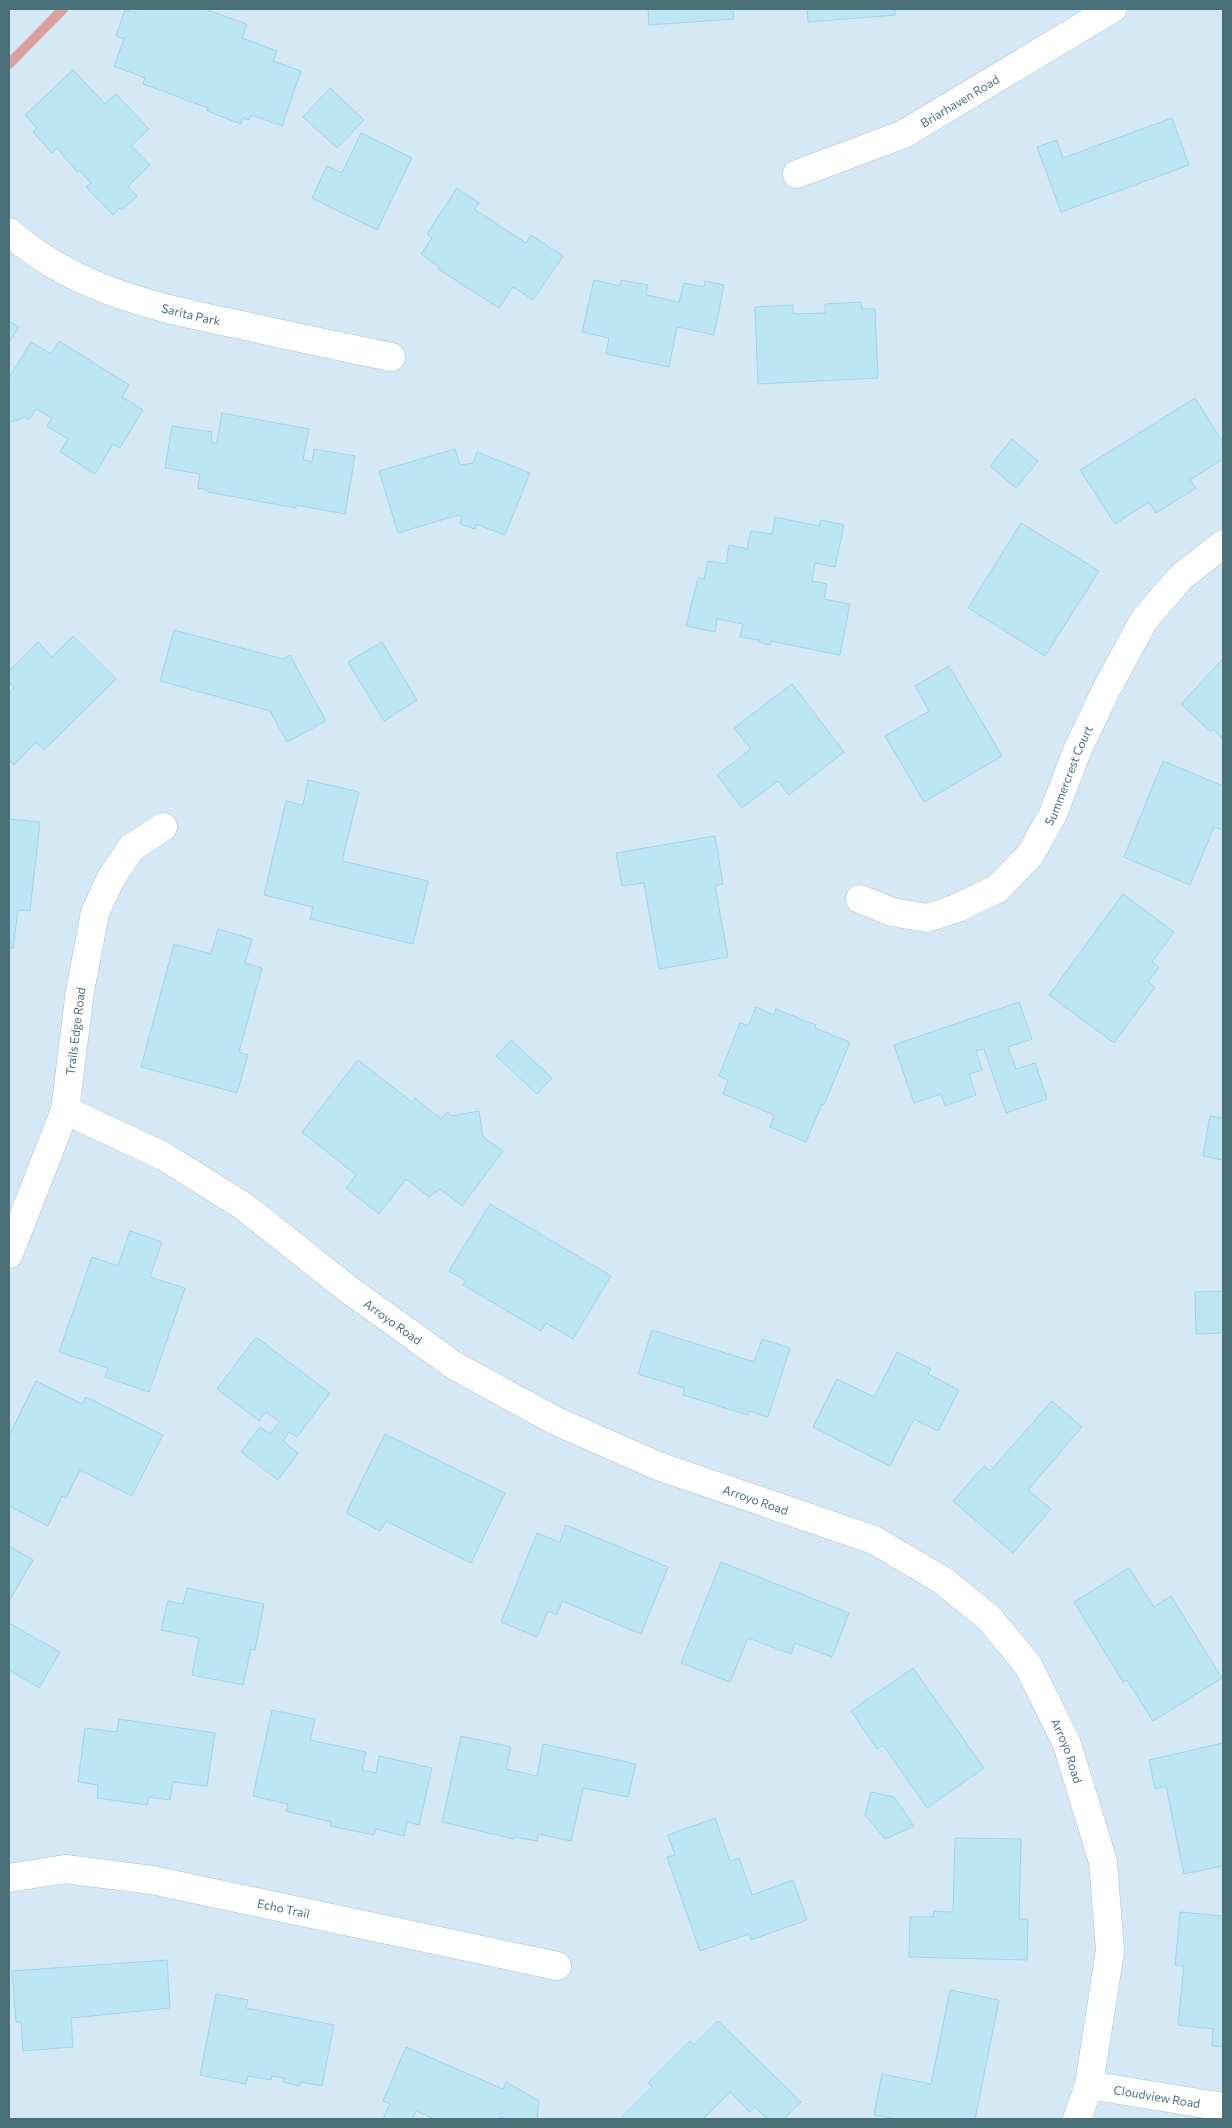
<svg xmlns="http://www.w3.org/2000/svg" width="1232" height="2128" font-family="Commissioner,sans-serif">
<style>
.residential{fill:#d5e8f6}
.lines{fill:none;stroke-linecap:round;stroke-linejoin:round}
.stream{stroke:#dba19f;stroke-width:10}
.building{fill:#bde6f5;stroke:#9cd5e8}
.street-casing{stroke:#a9c3ce;stroke-width:29}
.street{stroke:#fff;stroke-width:28}
.labels{text-anchor:middle;dominant-baseline:central;stroke-width:4;stroke-linejoin:round;paint-order:stroke}
.street-label{font-size:12px;fill:#496f79;stroke:#eff7ff}
</style>
<rect width="100%" height="100%" fill="#e7f3fe"/>
<rect class="residential" x="9" y="9" width="1214" height="2110"/>
<g class="lines">
<path class="stream" d="M9,64l54,-55"/>
</g>
<g class="building">
<path d="M137,9h71l-1,1 40,14 -5,14 35,13 -4,10 28,10 -19,55 -31,-11 -2,5 -6,-2 -2,6 -34,-13 1,-3 -65,-24 2,-6 -31,-12 10,-27 -8,-3 9,-26 10,3z"/>
<path d="M648,9h85l1,10 -85,6z"/>
<path d="M807,9h88v6l-87,7z"/>
<path d="M73,70l32,34 11,-10 33,35 -18,17 19,19 -22,21 9,10 -15,14 -2,-2 -7,7 -27,-28 5,-4 -12,-13 -2,2 -20,-24 -5,5 -19,-21 4,-4 -12,-13z"/>
<path d="M330,88l34,32 -27,28 -34,-31z"/>
<path d="M1172,118l17,47 -128,47 -24,-65 20,-7 6,18z"/>
<path d="M361,133l51,25 -35,72 -65,-32 15,-32 15,7z"/>
<path d="M457,188l22,15 -5,6 52,34 5,-8 32,21 -30,44 -20,-13 -14,21 -61,-39 1,-2 -18,-13 11,-16 -5,-4z"/>
<path d="M594,280l26,6 1,-6 27,5 -2,10 33,7 5,-19 20,4 1,-6 19,4 -10,50 -37,-8 -8,40 -63,-13 3,-16 -27,-6z"/>
<path d="M861,302l1,7h13l3,69 -120,6 -3,-77 38,-2v9l32,-1v-9z"/>
<path d="M9,321l10,6 -10,15z"/>
<path d="M59,341l70,44 -7,12 21,13 -23,38 -7,-4 -18,30 -35,-22 8,-13 -21,-13 5,-8 -16,-9 -7,11 -4,-3 -13,5 -3,-1v-43l22,-36 20,12z"/>
<path d="M1195,398l28,45v16l-33,21 6,8 -40,25 -7,-11 -34,22 -35,-54z"/>
<path d="M222,413l87,16 -6,31 9,2 2,-13 41,7 -10,58 -49,-9v3l-88,-16v-2l-10,-2 2,-14 -35,-6 7,-42 40,6 -1,10 6,2z"/>
<path d="M1012,439l26,22 -22,27 -26,-22z"/>
<path d="M455,449l5,16 13,-2 4,-11 53,21 -25,62 -29,-11 -1,5 -15,-5 2,-7 -4,-2 -60,18 -19,-62z"/>
<path d="M775,517l44,9 2,-6 23,5 -9,42 -20,-4 -3,18 15,3 -3,15 26,5 -10,51 -69,-14 -1,4 -12,-3 1,-2 -19,-3 3,-13 -26,-5 -2,13 -29,-6 12,-48 6,1 4,-18 18,3 3,-19 18,4 4,-18 21,3z"/>
<path d="M1021,523l78,48 -54,85 -77,-48z"/>
<path d="M174,630l109,29 7,-4 36,66 -39,21 -17,-31 -110,-30z"/>
<path d="M73,636l43,43 -72,71 -8,-8 -22,23 -5,-5v-67l5,-5 -5,-6v-11l29,-29 14,15z"/>
<path d="M382,642l35,58 -33,21 -36,-59z"/>
<path d="M1223,659v80l-10,-10 -2,3 -30,-28z"/>
<path d="M949,666l53,90 -78,46 -39,-66 44,-25 -14,-25z"/>
<path d="M792,684l52,68 -55,43 -11,-14 -36,27 -25,-33 34,-26 -17,-21z"/>
<path d="M1163,761l60,25v44l-9,-3 -24,58 -66,-28z"/>
<path d="M308,780l51,12 -17,69 86,20 -15,63 -103,-25 3,-12 -49,-12 22,-94 17,4z"/>
<path d="M9,819l31,3 -10,89 -12,-1 -5,38h-4z"/>
<path d="M715,836l8,48 -8,2 13,71 -69,12 -15,-86 -22,3 -6,-33z"/>
<path d="M1123,894l51,38 -22,30 7,5 -11,15 7,5 -41,56 -65,-48z"/>
<path d="M218,929l34,10 -7,24 17,5 -23,84 9,3 -11,38 -96,-26 33,-123 37,10z"/>
<path d="M1019,1002l13,37 -24,8 8,22 19,-6 12,36 -41,14 -22,-64 -8,2 6,19 -13,4 7,21 -31,11 -4,-12 -27,9 -20,-58z"/>
<path d="M756,1007l18,8 2,-6 40,16 -1,3 35,14 -26,63 -2,-1 -16,38 -36,-15 4,-12 -51,-21 5,-14 -9,-4 21,-53 8,3z"/>
<path d="M511,1040l41,38 -15,16 -41,-38z"/>
<path d="M358,1060l54,42 3,-4 26,21 6,-7 4,4 28,-5 4,26 20,14 -41,55 -22,-17 -11,8 -23,-18 -27,35 -33,-26 10,-13 -54,-43z"/>
<path d="M1210,1116l13,2v42l-20,-4z"/>
<path d="M490,1204l121,72 -38,63 -27,-16 -5,8 -78,-46 3,-4 -17,-10z"/>
<path d="M130,1231l32,11 -12,35 35,11 -36,104 -44,-15 3,-9 -49,-16 33,-95 26,9z"/>
<path d="M1223,1291v42l-27,1 -1,-42z"/>
<path d="M652,1330l102,32 8,-23 28,9 -22,69 -19,-6 -1,4 -65,-20 1,-7 -46,-14z"/>
<path d="M256,1337l74,56 -33,44 -8,-5 -6,9 15,12 -20,27 -37,-28 19,-25 10,7 9,-12 -13,-10 -7,9 -42,-32z"/>
<path d="M897,1352l34,17 -3,5 31,16 -21,41 -24,-12 -24,47 -77,-39 24,-48 37,18z"/>
<path d="M36,1381l46,23 4,-7 77,38 -31,61 -52,-26 -14,28 -4,-2 -14,30 -39,-20v-70z"/>
<path d="M1052,1401l30,26 -54,63 23,19 -38,44 -60,-52 31,-35 6,5z"/>
<path d="M385,1434l120,59 -34,70 -85,-42 -6,10 -34,-18z"/>
<path d="M566,1525l102,42 -27,67 -79,-33 -5,14 -9,-4 -11,26 -36,-15 36,-89 23,9z"/>
<path d="M9,1546l24,14 -24,41z"/>
<path d="M721,1562l128,51 -17,44 -37,-14 -4,11 -43,-16 -18,44 -49,-19z"/>
<path d="M1129,1568l25,39 17,-11 51,82 -69,43 -26,-41 -4,2 -49,-80z"/>
<path d="M187,1588l77,16 -9,46 -4,-1 -8,36 -51,-10 7,-37 -38,-8 7,-29 15,3z"/>
<path d="M9,1623l51,29 -21,36 -30,-18z"/>
<path d="M913,1668l71,100 -57,40 -44,-63 -6,4 -26,-38z"/>
<path d="M272,1710l43,9 -5,21 56,12 -4,18 14,3 3,-17 53,12 -13,57 -12,-3 -3,14 -28,-7 -2,6 -44,-9 1,-4 -45,-11 2,-7 -35,-8z"/>
<path d="M119,1719l96,14 -8,53 -34,-4 -3,18 -21,-3 -2,8 -50,-7 1,-13 -20,-3 7,-54 32,4z"/>
<path d="M461,1736l50,11 -5,22 31,7 6,-32 93,20 -8,33 -45,-9 -12,53 -33,-7 -1,7 -23,-4v2l-72,-17z"/>
<path d="M1223,1743v123l-39,8 -18,-88 -11,3 -6,-29z"/>
<path d="M871,1792l23,5 20,29 -29,13 -20,-24z"/>
<path d="M715,1818l15,43 9,-3 13,37 41,-15 14,40 -56,20 -2,-6 -49,17 -33,-94 8,-2 -7,-20z"/>
<path d="M955,1838l66,1 -2,80h9l-1,41 -118,-3 1,-40h23l1,-6 19,1z"/>
<path d="M1180,1912l43,4v131l-11,-1 1,-17 -35,-4 6,-59 -9,-1z"/>
<path d="M167,1960l3,48 -99,10 2,29 -50,4 -2,-29h-5l-4,-51z"/>
<path d="M950,1990l49,10 -24,119h-77l-24,-4 8,-41 49,10z"/>
<path d="M216,1994l32,6 -2,8 88,17 -12,61 -21,-4 -1,4 -17,-4 1,-4 -12,-2 -1,4 -23,-4 -2,8 -46,-9z"/>
<path d="M718,2021l83,81 -17,17h-17l-12,-12 -5,5 -20,-20 -27,27h-83l32,-32 -4,-4 42,-42 4,4z"/>
<path d="M406,2047l97,42 3,-7 33,19 -2,18h-31l-6,-2 -1,2h-64l-19,-8 -3,8h-30l7,-15 -7,-3z"/>
</g>
<g class="lines">
<g class="street-casing">
<g id="street">
<path id="s1" d="M797,174l107,-40 208,-125"/>
<path id="s2" d="M9,232c66,59 153,77 237,94 48,11 97,21 145,31"/>
<path id="s3" d="M860,899l32,13 35,6 30,-10 40,-19 33,-34 23,-41 24,-63 30,-63 37,-68 37,-43 42,-33"/>
<path id="s4" d="M65,1110l100,47 78,49 105,83 107,77 101,55 102,45 216,74 68,40 47,38 39,47 39,79 36,118 7,89 -21,134 -12,34"/>
<path id="s5" d="M9,1254l56,-144 15,-119 15,-78 15,-33 21,-32 32,-21"/>
<path id="s6" d="M9,1878l56,-9 87,11 405,86"/>
<path id="s7" d="M1089,2085l134,22"/>
</g>
</g>
<use href="#street" class="street"/>
</g>
<g class="labels">
<g class="street-label">
<text stroke="none"><textPath href="#s1" startOffset="179">Briarhaven Road</textPath></text>
<text stroke="none"><textPath href="#s2" startOffset="202">Sarita Park</textPath></text>
<text stroke="none"><textPath href="#s3" startOffset="282">Summercrest Court</textPath></text>
<text stroke="none"><textPath href="#s5" startOffset="234">Trails Edge Road</textPath></text>
<text stroke="none"><textPath href="#s4" startOffset="392">Arroyo Road</textPath></text>
<text stroke="none"><textPath href="#s4" startOffset="798">Arroyo Road</textPath></text>
<text stroke="none"><textPath href="#s4" startOffset="1218">Arroyo Road</textPath></text>
<text stroke="none"><textPath href="#s6" startOffset="279">Echo Trail</textPath></text>
<text stroke="none"><textPath href="#s7" startOffset="69">Cloudview Road</textPath></text>
</g>
</g>
<rect width="1232" height="2128" fill="none" stroke="#496f79" stroke-width="20"/>
</svg>
